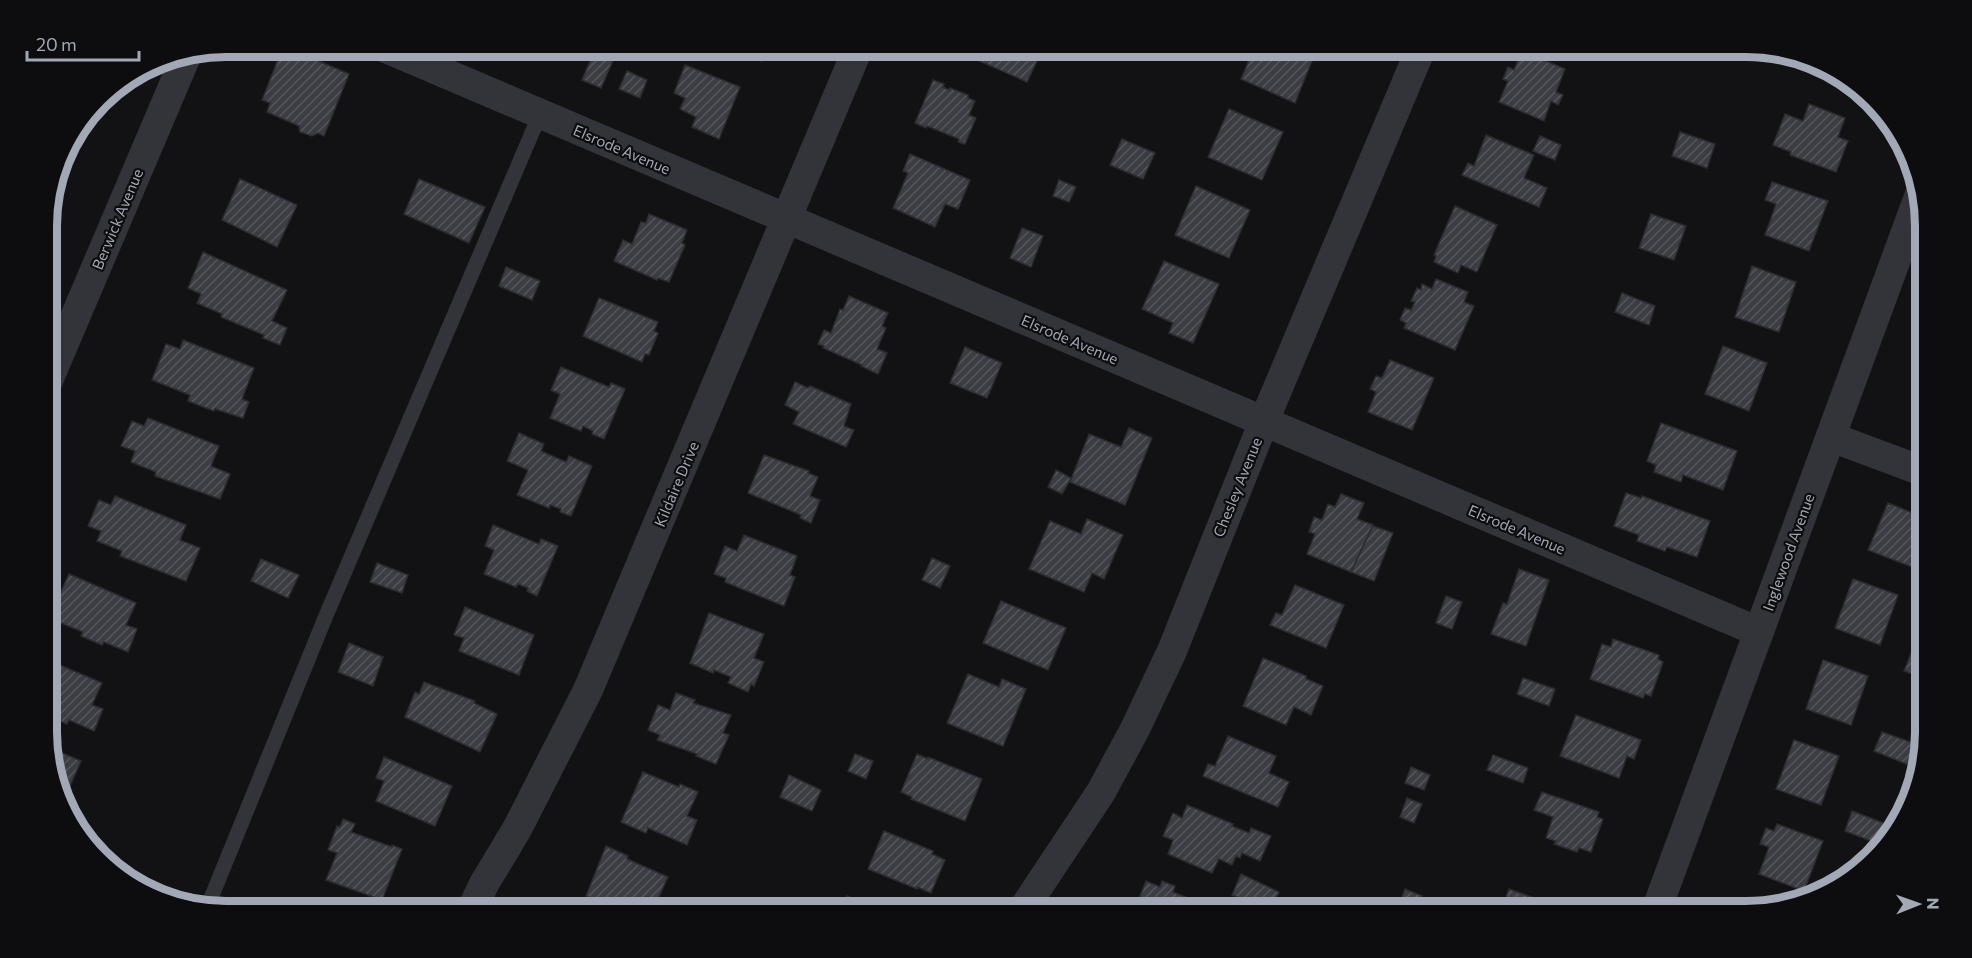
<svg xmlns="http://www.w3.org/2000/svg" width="1972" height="958" font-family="Commissioner,sans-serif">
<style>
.building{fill:url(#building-hatch);stroke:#2c2c30;stroke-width:1.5}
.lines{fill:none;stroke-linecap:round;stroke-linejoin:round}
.lane{stroke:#333439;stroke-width:15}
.street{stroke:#333439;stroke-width:30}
.labels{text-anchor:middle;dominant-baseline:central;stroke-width:4.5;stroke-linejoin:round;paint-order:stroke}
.street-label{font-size:15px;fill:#a2a8b6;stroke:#0d0d0f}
.rim{fill:none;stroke:#a2a8b6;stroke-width:8}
</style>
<defs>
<pattern id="building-hatch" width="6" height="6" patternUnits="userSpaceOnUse" patternTransform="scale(1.5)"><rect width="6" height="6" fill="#3c3d42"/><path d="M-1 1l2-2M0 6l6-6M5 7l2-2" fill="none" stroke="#55565b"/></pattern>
</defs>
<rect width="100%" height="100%" fill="#121214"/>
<g class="building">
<path d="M600,46l14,4 -2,7 2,1 -13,30 -19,-8 13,-31 4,2z"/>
<path d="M726,46h42l-7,15z"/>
<path d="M959,46h73l-3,8 -9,-4 -1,4 18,7 -10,21 -70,-31z"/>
<path d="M1255,46h63l-23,57 -54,-24z"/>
<path d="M295,51l54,23 -25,62 -6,-3 -6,3 -12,-4 -1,-6 -32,-14 3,-9 -8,-3 19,-48 12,5z"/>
<path d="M1522,51l43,18 -9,23 7,3 -5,10 -7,-4 -7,20 -45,-19 9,-21 -5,-2 5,-12 6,3z"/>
<path d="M685,65l55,22 -21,52 -27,-12 4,-10 -16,-8 5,-11 -11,-5z"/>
<path d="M627,71l20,9 -7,18 -21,-9z"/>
<path d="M933,80l11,4 -1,3 6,3 1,-2 18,7v3l7,3 -6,14 7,3 -11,26 -7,-2 1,-3 -32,-13 -1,2 -11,-5z"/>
<path d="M1809,104l36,14 -7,19 10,4 -12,31 -46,-17 1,-3 -18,-7 12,-31 18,7z"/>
<path d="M1229,109l54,23 -21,48 -54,-23z"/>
<path d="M1680,132l35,12 -8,24 -35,-12z"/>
<path d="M1486,135l48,20 -10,23 23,10 -8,19 -77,-32 6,-12 6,3z"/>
<path d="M1540,136l21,9 -6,15 -22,-9z"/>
<path d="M1122,139l33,14 -12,26 -33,-14z"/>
<path d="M910,154l60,26 -12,29 -13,-5 -10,23 -42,-19 15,-35 -5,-2z"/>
<path d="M240,179l57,26 -20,42 -55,-27z"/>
<path d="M419,179l66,28 -16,36 -65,-29z"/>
<path d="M1059,180l17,7 -7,15 -16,-6z"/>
<path d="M1772,182l56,19 -19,50 -44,-16 11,-31 -11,-4z"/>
<path d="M1196,186l54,24 -21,48 -54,-23z"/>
<path d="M1455,206l42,19 -20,47 -16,-7 -3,8 -24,-11 2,-6 -2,-1z"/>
<path d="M649,214l38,16 -5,13 3,2 -16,37 -11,-4 -1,2 -43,-19 9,-21 9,4 9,-22 5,1z"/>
<path d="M1651,214l35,12 -12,34 -35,-12z"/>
<path d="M1022,228l21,8 -12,31 -21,-9z"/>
<path d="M203,252l84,38 -15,31 15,7 -7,17 -17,-7 1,-3 -43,-18 1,-3 -25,-11 4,-9 -13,-6z"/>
<path d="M1164,261l55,23 -26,59 -24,-10 4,-10 -31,-14z"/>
<path d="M1752,266l44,16 -17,50 -44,-15z"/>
<path d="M506,267l34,14 -8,19 -33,-14z"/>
<path d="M1436,279l32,13 -4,10 10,4 -19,44 -51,-22 2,-5 -6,-3 5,-12 6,2 4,-8 -4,-1 6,-13 4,2 1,-6 10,5z"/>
<path d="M1622,293l33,13 -6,19 -34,-13z"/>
<path d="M849,296l39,17 -6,13 4,2 -9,21 10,4 -9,21 -17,-8 1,-1 -39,-17 1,-2 -6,-2 6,-14 7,3 9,-24 3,1z"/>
<path d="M599,298l59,24 -4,9 4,2 -9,22 -4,-1 -3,8 -59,-26z"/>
<path d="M183,340l71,28 -12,31 7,3 -6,16 -28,-9 -1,2 -26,-10 2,-6 -38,-15 14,-36 14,5z"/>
<path d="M1723,346l44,17 -18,48 -44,-17z"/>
<path d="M965,347l37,16 -15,35 -37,-15z"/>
<path d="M1390,360l44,18 -22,52 -44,-18 8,-20 -6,-3 6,-13 6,2z"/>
<path d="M561,367l48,20 2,-4 14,6 -21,50 -12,-5 1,-3 -10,-5 -2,5 -31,-13 10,-24 -9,-4z"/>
<path d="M795,382l13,6 2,-2 41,18 -7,22 10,4 -8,17 -53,-23 6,-12 -14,-7z"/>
<path d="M1925,402v27l-9,-3z"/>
<path d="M148,418l71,28 -8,20 19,8 -10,25 -65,-23 1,-4 -25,-10 4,-11 -14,-5 11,-25 12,5z"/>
<path d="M1661,423l76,28 -14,39 -40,-15 -2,7 -27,-10 2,-7 -9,-4z"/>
<path d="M1129,428l23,10 -27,67 -55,-23 19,-48 32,13z"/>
<path d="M519,433l25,11 -3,7 25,11 3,-6 23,10 -21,50 -11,-4 1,-3 -11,-4 -1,3 -32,-13 11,-25 -21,-9z"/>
<path d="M764,455l45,16 -1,2 10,4 -8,19 10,4 -9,23 -11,-5 1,-3 -53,-22z"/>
<path d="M1056,470l15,8 -9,16 -14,-7z"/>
<path d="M1626,493l15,5 1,-2 68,25 -13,36 -30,-10 -2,4 -28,-10 2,-6 -25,-9z"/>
<path d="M1341,494l23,9 -7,16 16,6 -22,47 -44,-18 8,-20 -6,-2 5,-15 8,3 6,-16 7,3z"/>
<path d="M115,496l71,29 -6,15 20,8 -14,33 -66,-25 2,-5 -25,-10 4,-10 -13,-5 11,-26 12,5z"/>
<path d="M1888,503l27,11 2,-4 8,3v59l-57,-22z"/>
<path d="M1087,519l36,16 -19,44 -12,-6 -8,19 -55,-23 21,-48 31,13z"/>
<path d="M493,525l46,19 2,-5 17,7 -21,50 -10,-5 1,-3 -10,-4 -2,3 -32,-13 10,-24 -9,-4z"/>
<path d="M1373,526l20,7 -19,48 -23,-9z"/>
<path d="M744,535l53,21 -7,19 5,2 -11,29 -59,-24 1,-4 -12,-4 11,-28 12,5z"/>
<path d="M932,558l18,8 -10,22 -18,-8z"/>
<path d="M261,559l38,16 -11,23 -37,-17z"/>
<path d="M377,563l31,12 -6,18 -32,-11z"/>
<path d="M1519,569l30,11 -23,66 -35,-12 12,-31 4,1z"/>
<path d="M69,574l67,29 -10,22 11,4 -9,23 -24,-10 -2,3 -21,-9 2,-4 -34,-14z"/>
<path d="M1853,579l45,16 -18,50 -45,-17z"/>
<path d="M1295,585l49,20 -18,43 -56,-23 6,-12 6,2z"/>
<path d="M1446,596l16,6 -10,27 -16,-6z"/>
<path d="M1001,601l65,27 -18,42 -65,-27z"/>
<path d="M465,607l69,28 -15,40 -60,-24 5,-13 -10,-3z"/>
<path d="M709,613l55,21 -10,24 10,4 -10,24 -3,-2 -3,8 -20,-9 3,-6 -17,-7 -1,3 -23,-10z"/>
<path d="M1613,639l46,16 -1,4 5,3 -12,34 -6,-2 -2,4 -53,-19 12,-35 9,3z"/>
<path d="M349,643l34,14 -10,29 -35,-14z"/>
<path d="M1912,651l13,5v22l-21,-7z"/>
<path d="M1263,658l43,18v3l17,7 -12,29 -17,-8 -8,18 -43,-19z"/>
<path d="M48,660l54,23 -10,22 11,4 -9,22 -25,-11 -2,4 -19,-8z"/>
<path d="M1823,660l45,16 -17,49 -45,-16z"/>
<path d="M968,674l31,13 3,-8 24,10 -23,57 -56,-23z"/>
<path d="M1523,678l32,11 -6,17 -32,-12z"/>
<path d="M424,682l51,19 -1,2 23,11 -17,38 -75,-35 10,-25 4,2z"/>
<path d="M676,693l19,7 -2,3 38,12 -8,18 6,2 -13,29 -20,-8 1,-2 -40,-14 3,-5 -12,-5 10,-25 12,5z"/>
<path d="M1576,715l65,25 -7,19 -7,-3 -8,22 -59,-22z"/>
<path d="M1882,732l34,12 -7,21 -35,-14z"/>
<path d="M1228,736l48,20 -7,17 20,9 -11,25 -75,-31 5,-12 7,2z"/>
<path d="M1794,740l45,16 -18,49 -45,-16z"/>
<path d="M48,747l33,14 -16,36 -17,-41z"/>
<path d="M855,754l18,7 -7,18 -18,-8z"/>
<path d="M917,754l11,5v-2l54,22 -17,42 -54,-22 1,-2 -11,-5z"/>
<path d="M1493,755l35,13 -5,15 -36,-13z"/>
<path d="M384,757l68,29 -17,40 -59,-25 8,-20 -8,-3z"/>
<path d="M1411,767l19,8 -6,15 -19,-7z"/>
<path d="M643,772l36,15 1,-3 18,8 -11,24 10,4 -10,25 -39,-17 -2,5 -25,-11z"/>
<path d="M789,775l32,15 -9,21 -32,-14z"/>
<path d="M1542,792l57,20 -2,5 6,2 -12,33 -12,-4 -2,4 -23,-8 2,-3 -10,-3 7,-21 -19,-7z"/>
<path d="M1407,798l15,6 -8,19 -14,-6z"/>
<path d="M1187,805l46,19 -1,2 17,7 2,-5 20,8 -11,25 -18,-8 -2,5 -4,-2 -4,9 -13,-6 -7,14 -44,-19 5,-14 -10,-4 10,-23 9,5z"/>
<path d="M1852,811l34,13 -1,3 8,4 -9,15 -39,-15z"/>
<path d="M343,819l12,5 -4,8 41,15v-2l10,4 -20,51 -56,-20 11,-27 -9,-3 9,-24 3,1z"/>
<path d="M1777,824l46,17 -19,50 -45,-17 10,-27 -9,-3 6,-16 8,3z"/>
<path d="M884,831l49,20 -1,3 13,6 -14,33 -14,-6v2l-49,-20z"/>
<path d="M606,846l22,10 -1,3 41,18 -11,24 -10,-4 -6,14h-27l-8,-3 1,-3 -21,-9z"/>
<path d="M1241,874l38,18 -8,19 -39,-16z"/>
<path d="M1146,881l14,6 2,-6 13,5 -2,6 22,9 -4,10h-57z"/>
<path d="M1405,889l17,7 -6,15 -19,-1z"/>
<path d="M1509,889l61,22h-69z"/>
<path d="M847,896l37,15h-43z"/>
<path d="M1733,901l25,10h-29z"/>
<path d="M313,903l18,8h-22z"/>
</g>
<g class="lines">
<path class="lane" d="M207,908l118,-290 215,-504"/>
<g class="street">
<path d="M381,46l1378,586"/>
<path d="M47,383l140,-329"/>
<path d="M1831,437l94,35"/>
<path d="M471,911l13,-27 33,-55 71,-139 271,-644"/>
<path d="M1022,911l79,-119 34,-63 37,-78 92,-230 158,-375"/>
<path d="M1656,911l264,-717"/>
</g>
</g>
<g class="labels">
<g class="street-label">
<text transform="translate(622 149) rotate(23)">Elsrode Avenue</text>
<text transform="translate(117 219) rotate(-67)">Berwick Avenue</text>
<text transform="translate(1070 339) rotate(23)">Elsrode Avenue</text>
<text transform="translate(676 484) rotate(-67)">Kildaire Drive</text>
<text transform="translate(1237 487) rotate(-68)">Chesley Avenue</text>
<text transform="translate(1517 529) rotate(23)">Elsrode Avenue</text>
<text transform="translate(1788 552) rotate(-70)">Inglewood Avenue</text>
</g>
</g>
<path d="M0 0H1972V958H0ZM226 57H1746A169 169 0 0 1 1915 226V732A169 169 0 0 1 1746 901H226A169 169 0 0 1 57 732V226A169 169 0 0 1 226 57Z" fill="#0d0d0f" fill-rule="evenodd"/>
<path class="rim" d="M226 57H1746A169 169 0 0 1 1915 226V732A169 169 0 0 1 1746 901H226A169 169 0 0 1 57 732V226A169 169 0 0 1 226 57Z"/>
<g transform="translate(1918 904) rotate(89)" stroke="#0d0d0f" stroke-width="4.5" paint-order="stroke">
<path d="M0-4.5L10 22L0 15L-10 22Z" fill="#a2a8b6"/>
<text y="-9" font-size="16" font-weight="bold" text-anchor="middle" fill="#a2a8b6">N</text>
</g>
<path d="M27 51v9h112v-9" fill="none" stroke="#a2a8b6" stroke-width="3"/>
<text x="36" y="51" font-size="18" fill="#a2a8b6" stroke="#0d0d0f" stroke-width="4.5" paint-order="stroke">20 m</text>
</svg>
